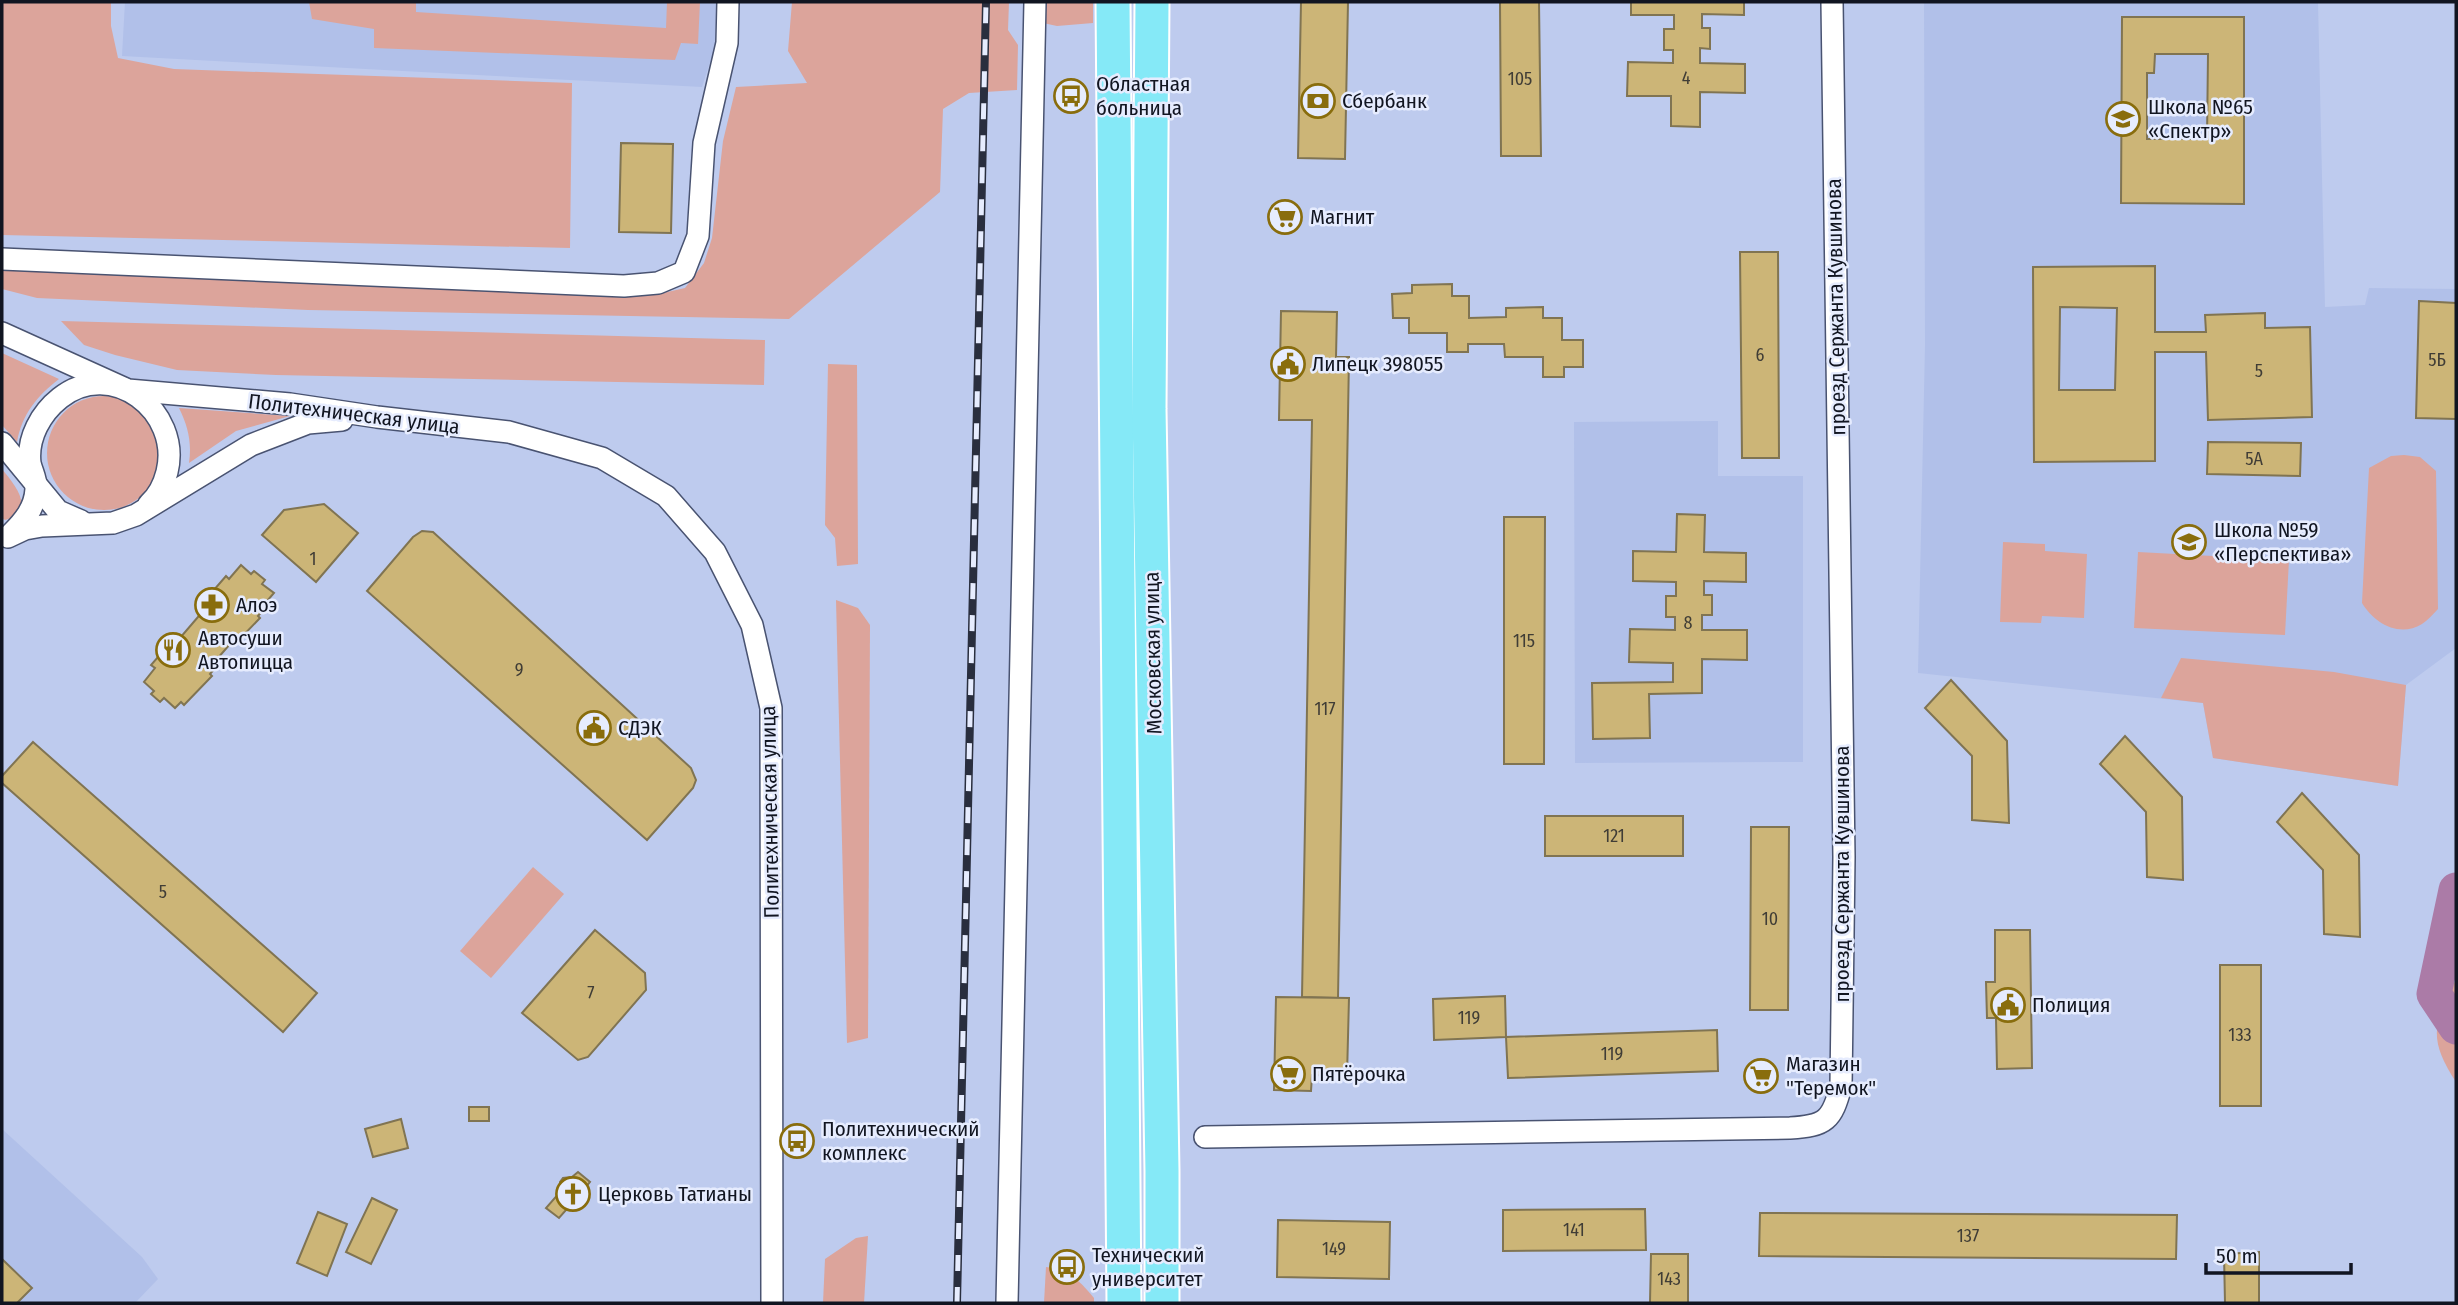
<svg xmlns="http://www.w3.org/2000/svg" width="2458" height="1305" font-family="'Fira Sans Condensed',sans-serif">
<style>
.built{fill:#b1c0e9}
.green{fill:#dca49b}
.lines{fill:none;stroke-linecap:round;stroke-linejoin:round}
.river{stroke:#ab7ba7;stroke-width:35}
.building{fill:#ccb577;stroke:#807452;stroke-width:2;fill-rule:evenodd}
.minor-casing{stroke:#495371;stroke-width:24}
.primary-casing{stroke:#fff;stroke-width:37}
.minor{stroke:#fff;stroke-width:21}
.primary{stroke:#85e9f7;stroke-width:33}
.rail-casing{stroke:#292e3e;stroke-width:8}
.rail{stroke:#e6ecfe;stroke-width:5;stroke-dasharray:16;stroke-linecap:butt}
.labels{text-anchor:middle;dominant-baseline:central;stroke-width:5;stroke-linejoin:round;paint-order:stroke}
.number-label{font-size:18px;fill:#403d36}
.poi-label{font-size:21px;fill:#111521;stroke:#e6ecfe;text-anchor:start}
.street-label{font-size:21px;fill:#111521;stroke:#e6ecfe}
</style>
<rect width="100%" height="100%" fill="#becbee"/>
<g class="built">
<path d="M125,2h591l-1,45 -13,40 -580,-31z"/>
<path d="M1924,2h394l7,305 40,-2 4,-17 87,1v359l-50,37 -8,101 -185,-28 -10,-55 -285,-30 7,-328z"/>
<path d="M1718,421v55h85v286l-228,1 -1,-341z"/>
<path d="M2,1129l140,128 16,22 -23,24h-133z"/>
</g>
<g class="green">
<path d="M2,2h109v24l7,32 56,11 398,14 -2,165 -568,-13z"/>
<path d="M309,2h107v10l250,16 1,-26h33l-2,42 -17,-1 -6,17 -301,-12v-19l-62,-10z"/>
<path d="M792,2h217l-1,28 10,15 -1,45 -48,3 -26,16 -3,83 -151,127 -481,-9 -271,-12 -35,-9v-19l661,23 22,-5 19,-25 8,-25 11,-97 13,-54 71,-4 -19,-32z"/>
<path d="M1043,2h50v21l-36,3 -14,-3z"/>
<path d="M61,321l704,19 -1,45 -488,-10 -99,-5 -62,-15 -31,-10z"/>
<path d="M2,353l57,26c-22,17 -37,35 -42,63l-15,-17z"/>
<path d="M828,364l29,1 1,199 -21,2 -2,-28 -10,-13z"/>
<circle cx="104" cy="453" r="57"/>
<path d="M179,408l111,8 -54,15 -47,32c3,-20 -1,-37 -10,-55z"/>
<path d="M2404,455l16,2 16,14 2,138c-5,5 -10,11 -16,15 -23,14 -48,-1 -60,-21l7,-135 22,-12z"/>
<path d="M2,469c13,16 35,42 3,51l-3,-2z"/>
<path d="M2003,542l42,2v7l42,3 -3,64 -42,-2 -1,7 -41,-1z"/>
<path d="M2138,552l151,8 -4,75 -151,-7z"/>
<path d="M836,600l22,8 12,17 -2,413 -21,5z"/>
<path d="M2181,658l153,14 72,13 -8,101 -185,-28 -10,-55 -42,-5z"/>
<path d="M533,867l31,27 -73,84 -31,-27z"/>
<path d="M2456,980v102c-28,-43 -23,-59 0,-102z"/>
<path d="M868,1236l-4,67h-41l2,-44 31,-21z"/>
<path d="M1046,1267c22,2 35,15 48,31v5h-50z"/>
</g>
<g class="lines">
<path class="river" d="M2456,890l-22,104 22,33"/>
</g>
<g class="building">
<path d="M1301,2h47l-3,157 -47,-1z"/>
<path d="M1500,2h39l2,154h-40z"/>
<path d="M1631,2h113v13l-42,-1v14h8v21l-10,-1v15l45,1v29l-45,-1v35l-29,-1v-30h-44l1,-34 45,1v-13h-9v-21h10v-14h-43z"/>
<path d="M2122,17h122v187l-123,-1zM2155,54h53l-1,85h-60v-66h7z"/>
<path d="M621,143l52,1 -2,89 -52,-1z"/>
<path d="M1740,252h38l1,206h-37z"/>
<path d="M2155,266v66h51l-1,-17 60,-2v15l45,-1 2,90 -104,3 -2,-68h-51v109l-121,1 -1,-195zM2060,307l57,1 -2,82h-56z"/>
<path d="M1452,284v12h17v22l37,-1v-9l37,-1v11h19v22h21v27h-19v10h-21v-20h-38l-1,-13h-36v8h-21v-19h-38v-15h-16l-1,-24 20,-1v-8z"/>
<path d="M2419,301l37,2v116l-40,-1z"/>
<path d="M1281,311l56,1 -1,45h13l-11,641 -36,-1 10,-577h-33z"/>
<path d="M2208,442l93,1 -1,33 -93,-2z"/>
<path d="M324,504l34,29 -42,49 -54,-47 22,-25z"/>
<path d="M1677,514l28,1 -1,37 42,1v29l-42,-1v14h8v20h-10v15h45v30l-45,-1v34l-53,1 1,44 -57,1 -1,-56 81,-1v-19l-44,-1 1,-33 45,1v-13h-9v-21h10v-14l-43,-1v-30l43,1z"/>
<path d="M1504,517h41l-1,247h-40z"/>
<path d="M422,531l11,1 258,236 5,12 -3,8 -46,52 -280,-249 46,-54z"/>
<path d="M241,565l10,9 3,-3 11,9 -3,4 12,9 -7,8 2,2 -11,13 2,2 -27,28 -3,-2 -13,15 3,3 -10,12 2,2 -28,29 -3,-3 -6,6 -11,-10 -4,4 -9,-8 3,-3 -10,-9 11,-14 -4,-3 26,-30 3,3 24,-28 -4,-4 26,-30 3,3z"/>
<path d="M1951,680l56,61 2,82 -37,-3v-64l-47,-48z"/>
<path d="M2125,736l57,61 1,83 -36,-3 -1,-65 -46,-48z"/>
<path d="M33,742l284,251 -34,39 -281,-249v-7z"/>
<path d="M2302,793l57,62 1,82 -36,-3 -1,-64 -46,-48z"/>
<rect x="1545" y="816" width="138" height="40"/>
<path d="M1751,827h38l-1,183h-38z"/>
<path d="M595,930l50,43 1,17 -58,67 -10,3 -56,-47z"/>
<path d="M1995,930h35l2,138 -35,1 -1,-51h-9l-1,-36h9z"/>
<rect x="2220" y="965" width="41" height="141"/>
<path d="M1505,996l1,41 -72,3 -1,-41z"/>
<path d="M1276,997l73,1 -2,78 -35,-1 -1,16 -37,-1z"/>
<path d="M1717,1030l1,41 -210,7 -2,-41z"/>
<rect x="469" y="1107" width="20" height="14"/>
<path d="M401,1119l7,29 -35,9 -8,-28z"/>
<path d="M578,1172l12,10 -5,6 2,9 -6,6 -8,-1 -14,16 -13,-10 15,-17 -1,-9 3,-4 9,-1z"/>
<path d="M372,1198l25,12 -26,54 -25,-12z"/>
<path d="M1645,1209l1,41 -143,1v-41z"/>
<path d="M318,1212l29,12 -20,52 -30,-13z"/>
<path d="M1760,1213l417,2 -1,44 -417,-3z"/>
<path d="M1278,1220l112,2 -1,57 -112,-2z"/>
<path d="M2259,1252v51h-34l-1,-49z"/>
<path d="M1651,1254h37v49h-38z"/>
<path d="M2,1259l30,29 -15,15h-15z"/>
</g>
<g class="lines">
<g class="minor-casing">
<g id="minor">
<path d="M2,259l622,27 34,-3 26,-11 14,-36 6,-93 23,-100 1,-41"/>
<path d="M2,333l126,57 162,14 87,13 132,15 93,26 64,38 49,56 37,73 19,83 1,595"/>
<path d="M2,443l56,68 23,10"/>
<path d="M11,534c13,-13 24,-26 25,-45 1,-9 -4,-17 -6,-26 -3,-25 11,-50 30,-65 51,-41 122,13 107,74 -3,12 -9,24 -18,32"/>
<path d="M8,537l17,-8 17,-3 71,-3 23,-8 115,-70 57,-22 34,-3"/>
<path d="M1205,1137l585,-9c36,-2 42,-8 51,-42l3,-229 -12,-855"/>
<path d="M1007,1303l28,-1301"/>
</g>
</g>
<g class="primary-casing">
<g id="primary">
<path d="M1113,2l11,1301"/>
<path d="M1152,2l-3,407 13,762v132"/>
</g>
</g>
<use href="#minor" class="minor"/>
<use href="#primary" class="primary"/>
<g class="rail-casing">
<path id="rail" d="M957,1303l29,-1301"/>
</g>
<use href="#rail" class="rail"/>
</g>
<defs>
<g id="bus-ring" transform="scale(1.75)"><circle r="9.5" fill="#e6ecfe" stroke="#896d0d" stroke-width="1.5"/><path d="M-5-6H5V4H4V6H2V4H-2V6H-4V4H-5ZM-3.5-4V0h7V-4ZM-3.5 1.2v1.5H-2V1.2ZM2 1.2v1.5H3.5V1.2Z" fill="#896d0d"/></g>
<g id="bank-ring" transform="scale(1.75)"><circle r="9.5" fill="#e6ecfe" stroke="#896d0d" stroke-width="1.5"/><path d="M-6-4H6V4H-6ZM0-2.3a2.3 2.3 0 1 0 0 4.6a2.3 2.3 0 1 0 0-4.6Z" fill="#896d0d"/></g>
<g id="school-ring" transform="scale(1.75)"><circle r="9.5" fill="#e6ecfe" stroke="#896d0d" stroke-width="1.5"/><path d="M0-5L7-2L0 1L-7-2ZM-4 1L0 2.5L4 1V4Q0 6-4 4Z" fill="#896d0d"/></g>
<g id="supermarket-ring" transform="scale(1.75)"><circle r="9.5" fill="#e6ecfe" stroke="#896d0d" stroke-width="1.5"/><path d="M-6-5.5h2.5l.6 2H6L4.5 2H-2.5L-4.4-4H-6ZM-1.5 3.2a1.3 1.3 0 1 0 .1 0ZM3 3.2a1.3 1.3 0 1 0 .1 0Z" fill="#896d0d"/></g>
<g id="civic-ring" transform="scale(1.75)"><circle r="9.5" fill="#e6ecfe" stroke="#896d0d" stroke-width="1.5"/><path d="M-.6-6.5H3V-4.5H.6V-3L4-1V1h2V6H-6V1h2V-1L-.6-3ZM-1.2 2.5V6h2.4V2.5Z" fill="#896d0d"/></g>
<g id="pharmacy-ring" transform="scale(1.75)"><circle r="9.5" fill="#e6ecfe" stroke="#896d0d" stroke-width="1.5"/><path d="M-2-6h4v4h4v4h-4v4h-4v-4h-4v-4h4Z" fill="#896d0d"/></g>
<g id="restaurant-ring" transform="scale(1.75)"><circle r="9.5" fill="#e6ecfe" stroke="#896d0d" stroke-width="1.5"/><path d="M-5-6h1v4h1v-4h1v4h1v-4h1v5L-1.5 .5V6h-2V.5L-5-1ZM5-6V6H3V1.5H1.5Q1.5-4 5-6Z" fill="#896d0d"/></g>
<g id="church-ring" transform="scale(1.75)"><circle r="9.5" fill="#e6ecfe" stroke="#896d0d" stroke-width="1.5"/><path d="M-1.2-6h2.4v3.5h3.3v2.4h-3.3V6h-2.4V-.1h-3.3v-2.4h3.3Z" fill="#896d0d"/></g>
</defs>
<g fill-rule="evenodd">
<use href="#bus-ring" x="1071" y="96"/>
<use href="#bank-ring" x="1318" y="101"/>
<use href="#school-ring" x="2123" y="119"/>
<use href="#supermarket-ring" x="1285" y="217"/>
<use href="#civic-ring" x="1288" y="364"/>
<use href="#school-ring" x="2189" y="542"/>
<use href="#pharmacy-ring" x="212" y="605"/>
<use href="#restaurant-ring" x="173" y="650"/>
<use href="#civic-ring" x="594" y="728"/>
<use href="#civic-ring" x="2008" y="1005"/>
<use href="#supermarket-ring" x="1288" y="1074"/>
<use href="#supermarket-ring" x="1761" y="1076"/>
<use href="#bus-ring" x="797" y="1141"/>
<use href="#church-ring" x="573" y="1194"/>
<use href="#bus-ring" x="1067" y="1267"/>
</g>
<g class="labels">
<g class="number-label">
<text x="1686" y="78">4</text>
<text x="1520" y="79">105</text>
<text x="1760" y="355">6</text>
<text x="2437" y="360">5Б</text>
<text x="2259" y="371">5</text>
<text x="2254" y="459">5А</text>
<text x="313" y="559">1</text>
<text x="1688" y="623">8</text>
<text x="1524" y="641">115</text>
<text x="519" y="670">9</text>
<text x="1325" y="709">117</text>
<text x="1614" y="836">121</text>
<text x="163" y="892">5</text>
<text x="1770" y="919">10</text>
<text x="591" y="993">7</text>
<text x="1469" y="1018">119</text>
<text x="2240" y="1035">133</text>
<text x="1612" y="1054">119</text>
<text x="1574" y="1230">141</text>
<text x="1968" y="1236">137</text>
<text x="1334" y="1249">149</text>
<text x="1669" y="1279">143</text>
</g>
<g class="poi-label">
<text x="1096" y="84">Областная<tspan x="1096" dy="24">больница</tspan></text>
<text x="1342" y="101">Сбербанк</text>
<text x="2148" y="107">Школа №65<tspan x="2148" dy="24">«Спектр»</tspan></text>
<text x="1310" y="217">Магнит</text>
<text x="1312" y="364">Липецк 398055</text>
<text x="2214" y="530">Школа №59<tspan x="2214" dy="24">«Перспектива»</tspan></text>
<text x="236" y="605">Алоэ</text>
<text x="198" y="638">Автосуши<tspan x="198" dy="24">Автопицца</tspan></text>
<text x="618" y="728">СДЭК</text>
<text x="2032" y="1005">Полиция</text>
<text x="1786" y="1064">Магазин<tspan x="1786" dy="24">"Теремок"</tspan></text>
<text x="1312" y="1074">Пятёрочка</text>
<text x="822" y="1129">Политехнический<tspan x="822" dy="24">комплекс</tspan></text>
<text x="598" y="1194">Церковь Татианы</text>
<text x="1092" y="1255">Технический<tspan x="1092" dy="24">университет</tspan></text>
</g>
<g class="street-label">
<text transform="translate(1836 307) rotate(-91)">проезд Сержанта Кувшинова</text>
<text transform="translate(354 414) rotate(7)">Политехническая улица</text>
<text transform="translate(1153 653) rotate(-91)">Московская улица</text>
<text transform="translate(770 812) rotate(-91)">Политехническая улица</text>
<text transform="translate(1842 874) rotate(-90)">проезд Сержанта Кувшинова</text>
</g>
</g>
<rect width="2458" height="1305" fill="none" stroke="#111521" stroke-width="7"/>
<path d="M2206 1263v10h145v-10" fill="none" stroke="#111521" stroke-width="3.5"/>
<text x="2216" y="1263" font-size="21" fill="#111521" stroke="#e6ecfe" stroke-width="5" paint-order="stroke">50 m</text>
</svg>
